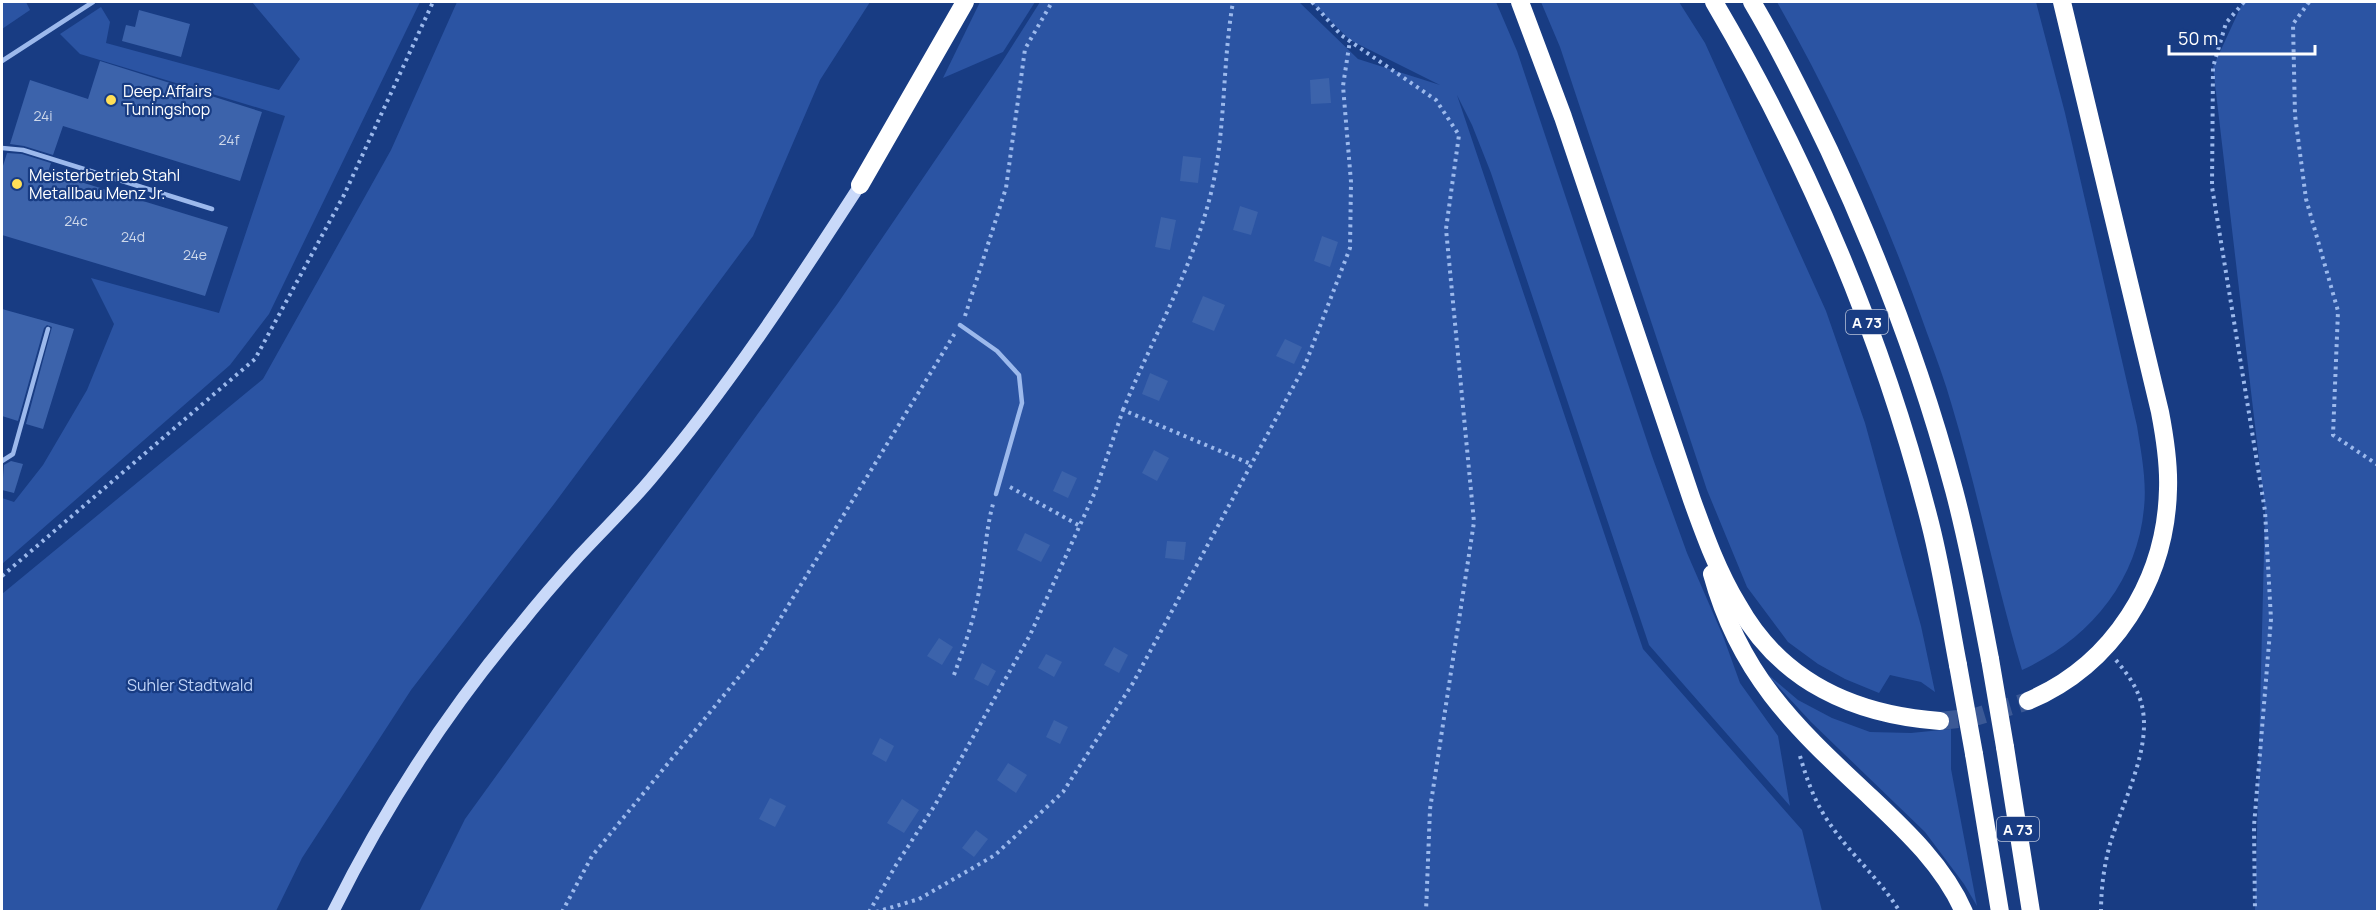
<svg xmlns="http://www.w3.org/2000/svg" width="2379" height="913" font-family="Manrope,sans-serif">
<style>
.green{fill:#2b54a3}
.building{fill:#3c63ab}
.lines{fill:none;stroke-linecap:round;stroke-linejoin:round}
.highway-tunnel{stroke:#3b5996;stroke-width:18;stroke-dasharray:18 9;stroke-linecap:butt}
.path{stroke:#9cb9ec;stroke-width:4;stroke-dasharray:3 4.5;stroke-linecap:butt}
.lane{stroke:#9cb9ec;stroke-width:4.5}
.secondary{stroke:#c9d9f9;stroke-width:12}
.highway{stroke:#fff;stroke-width:18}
.highway-bridge{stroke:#fff;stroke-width:18}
.poi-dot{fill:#ffdf57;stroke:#183c83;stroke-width:2}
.labels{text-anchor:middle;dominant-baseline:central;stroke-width:4.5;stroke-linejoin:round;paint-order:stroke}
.number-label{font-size:14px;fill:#ced8ea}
.shield{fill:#183c83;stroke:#bac4da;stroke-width:1.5}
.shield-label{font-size:15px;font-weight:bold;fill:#fff}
.poi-label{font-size:16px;fill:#fff;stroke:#183c83;text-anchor:start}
.park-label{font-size:16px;fill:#c1d5f9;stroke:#183c83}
</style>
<rect width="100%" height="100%" fill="#183c83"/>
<g class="green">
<path d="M2,2h24l4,8 -28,19z"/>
<path d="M252,2h168l-151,312 -39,51 -228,199v-66l12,4 29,-37 44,-75 27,-66 -23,-46 128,35 66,-197 -205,-62 -20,-20 41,-27 9,15 -4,21 173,47 21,-31z"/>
<path d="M457,2h413l-50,78 -67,156 -199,268 -143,186 -109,168 -26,53h-274v-317l261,-215 128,-229z"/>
<path d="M980,2h55l-32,50 -60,26z"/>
<path d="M1040,2h259l59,57 82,26 -90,-45 -39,-38h185l21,49 135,405 35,97 36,83 17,47 38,53 12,70 -141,-161 -158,-472 -19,-48 -15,-30 186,554 159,181 20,81 -1403,1 46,-93 373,-516 164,-241z"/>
<path d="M1541,2h138l26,41 121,268 39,112 56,203 14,66 -14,-10 -31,-7 -11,18 -34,-14 -27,-15 -30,-22 -41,-55 -40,-97 -147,-443z"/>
<path d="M1777,2h259l29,111 72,313c4,26 10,55 7,82 -7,75 -56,132 -122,162 -26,-87 -44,-177 -70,-264 -7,-25 -16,-49 -25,-73 -40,-114 -90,-226 -150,-331z"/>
<path d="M2243,2h134v909h-122l10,-400 -52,-444z"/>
<path d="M1764,671l34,29 34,18 38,14 41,1 40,-4v40l26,137 -13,-22 -39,-52 -114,-110z"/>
</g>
<g class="building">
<path d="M139,10l51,14 -9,33 -59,-16 4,-16 9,2z"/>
<path d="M100,61l162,51 -22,69 -177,-55 -10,29 -29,-9 -14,-2 20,-64 58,19z"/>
<path d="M1329,78l2,25 -20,1 -1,-24z"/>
<path d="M7,153l15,1 29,9 -3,9 180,55 -23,69 -203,-61v-66z"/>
<path d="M1183,156l18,2 -3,25 -18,-2z"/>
<path d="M1240,206l18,6 -7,23 -18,-5z"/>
<path d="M1161,217l15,3 -6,30 -15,-3z"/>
<path d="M1322,236l16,6 -8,25 -16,-6z"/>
<path d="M1203,296l22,9 -11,26 -22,-9z"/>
<path d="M2,309l72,20 -31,100 -17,-5 26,-97 -5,-2 -3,3 -26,93 -16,-5z"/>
<path d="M1285,339l17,8 -8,17 -18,-8z"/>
<path d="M1150,373l18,8 -9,20 -17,-7z"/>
<path d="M1154,450l15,8 -12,23 -15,-8z"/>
<path d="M11,461l12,3 -9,29 -12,-3 2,-25z"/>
<path d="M1062,471l15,7 -9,20 -15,-7z"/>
<path d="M1025,533l25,12 -9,17 -24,-12z"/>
<path d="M1167,541l19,1 -2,18 -19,-2z"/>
<path d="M939,638l14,9 -11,18 -15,-9z"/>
<path d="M1114,647l14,8 -9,18 -15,-8z"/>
<path d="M1046,654l16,8 -8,15 -16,-9z"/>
<path d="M982,663l14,8 -8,15 -14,-7z"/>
<path d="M1054,720l14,7 -8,17 -14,-7z"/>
<path d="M880,738l14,8 -8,16 -14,-8z"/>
<path d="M1008,763l19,12 -11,18 -19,-13z"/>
<path d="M770,798l16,8 -11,21 -16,-8z"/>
<path d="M902,799l17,11 -15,23 -17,-10z"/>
<path d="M976,830l12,9 -14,18 -12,-9z"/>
</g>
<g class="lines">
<path class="highway-tunnel" d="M1940,721l35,-4 53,-16"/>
<g class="path">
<path d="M1312,2l29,33 95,65 23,35 -13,94 28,293 -44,287 -4,103"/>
<path d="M2244,2l-18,21 -13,44 -1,120 53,324 6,108 -17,207 1,86"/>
<path d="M2309,2l-16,22 2,91 11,84 32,112 -5,124 45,30"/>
<path d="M965,316l41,-128 19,-139 27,-47"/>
<path d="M1123,410c30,-73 69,-140 88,-217 15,-62 11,-128 22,-191"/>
<path d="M1010,487l70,39"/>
<path d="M2,576l253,-217 89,-164 89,-193"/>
<path d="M954,675c10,-28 20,-55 25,-84 6,-29 6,-58 14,-87"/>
<path d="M1800,756c7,24 15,47 30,68 21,31 50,55 70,88"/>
<path d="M562,912l30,-56 169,-206 194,-317"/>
<path d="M869,912l27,-47 39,-60 95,-170 65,-143 28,-82 128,54"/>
<path d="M876,912l43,-13 76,-44 68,-63 70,-109 172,-318 45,-117 1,-66 -8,-96 7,-46"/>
<path d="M2101,912c0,-24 3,-46 9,-68 12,-41 42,-95 32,-138 -4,-18 -15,-33 -27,-47"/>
</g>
<g class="lane">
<path d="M2,61l91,-59"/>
<path d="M2,148l21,2 189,59"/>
<path d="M960,325l37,26 22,24 3,28 -26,91"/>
<path d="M2,461l11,-7 35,-125"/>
</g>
<path class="secondary" d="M333,912c51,-103 113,-199 187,-287 19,-24 39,-47 59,-69 24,-26 49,-50 71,-76 78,-92 144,-193 210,-295"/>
<g class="highway">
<path d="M1520,2l43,115 129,383c13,36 26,72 46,105 43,77 117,110 202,116"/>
<path d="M1714,2c95,161 170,339 216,521 12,47 19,95 28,142"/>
<path d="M1752,2c28,47 53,98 77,148 51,110 94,224 125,340 15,56 25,112 36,169"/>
<path d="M860,185l105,-183"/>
<path d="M1712,574c27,99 81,151 153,218 37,35 78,72 99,120"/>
<path d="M2028,701c85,-36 138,-120 140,-212 1,-26 -3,-51 -8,-77l-98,-410"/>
<path d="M2005,747l26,165"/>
<path d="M1974,754l26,158"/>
</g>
<g class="highway-bridge">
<path d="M1990,659l15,88"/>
<path d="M1958,665l16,89"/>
</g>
</g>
<g class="poi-dot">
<circle cx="111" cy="100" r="6"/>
<circle cx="17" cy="184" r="6"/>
</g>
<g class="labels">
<g class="number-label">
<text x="43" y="115">24i</text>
<text x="229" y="139">24f</text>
<text x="76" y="220">24c</text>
<text x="133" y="236">24d</text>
<text x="195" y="254">24e</text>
</g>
<g class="shield">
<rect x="1846" y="310" width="42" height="24" rx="4.5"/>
<rect x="1997" y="817" width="42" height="24" rx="4.5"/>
</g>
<g class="shield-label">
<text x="1867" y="322">A 73</text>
<text x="2018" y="829">A 73</text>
</g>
<g class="poi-label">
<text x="123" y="91">Deep.Affairs<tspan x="123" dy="18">Tuningshop</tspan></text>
<text x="29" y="175">Meisterbetrieb Stahl<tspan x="29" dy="18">Metallbau Menz Jr.</tspan></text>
</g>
<g class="park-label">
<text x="190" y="685">Suhler Stadtwald</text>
</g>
</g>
<rect width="2379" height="913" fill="none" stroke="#ffffff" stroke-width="6"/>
<path d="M2169 45v9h146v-9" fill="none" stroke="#ffffff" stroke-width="3"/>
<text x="2178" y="45" font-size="18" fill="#ffffff" stroke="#183c83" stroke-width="4.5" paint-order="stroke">50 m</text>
</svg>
